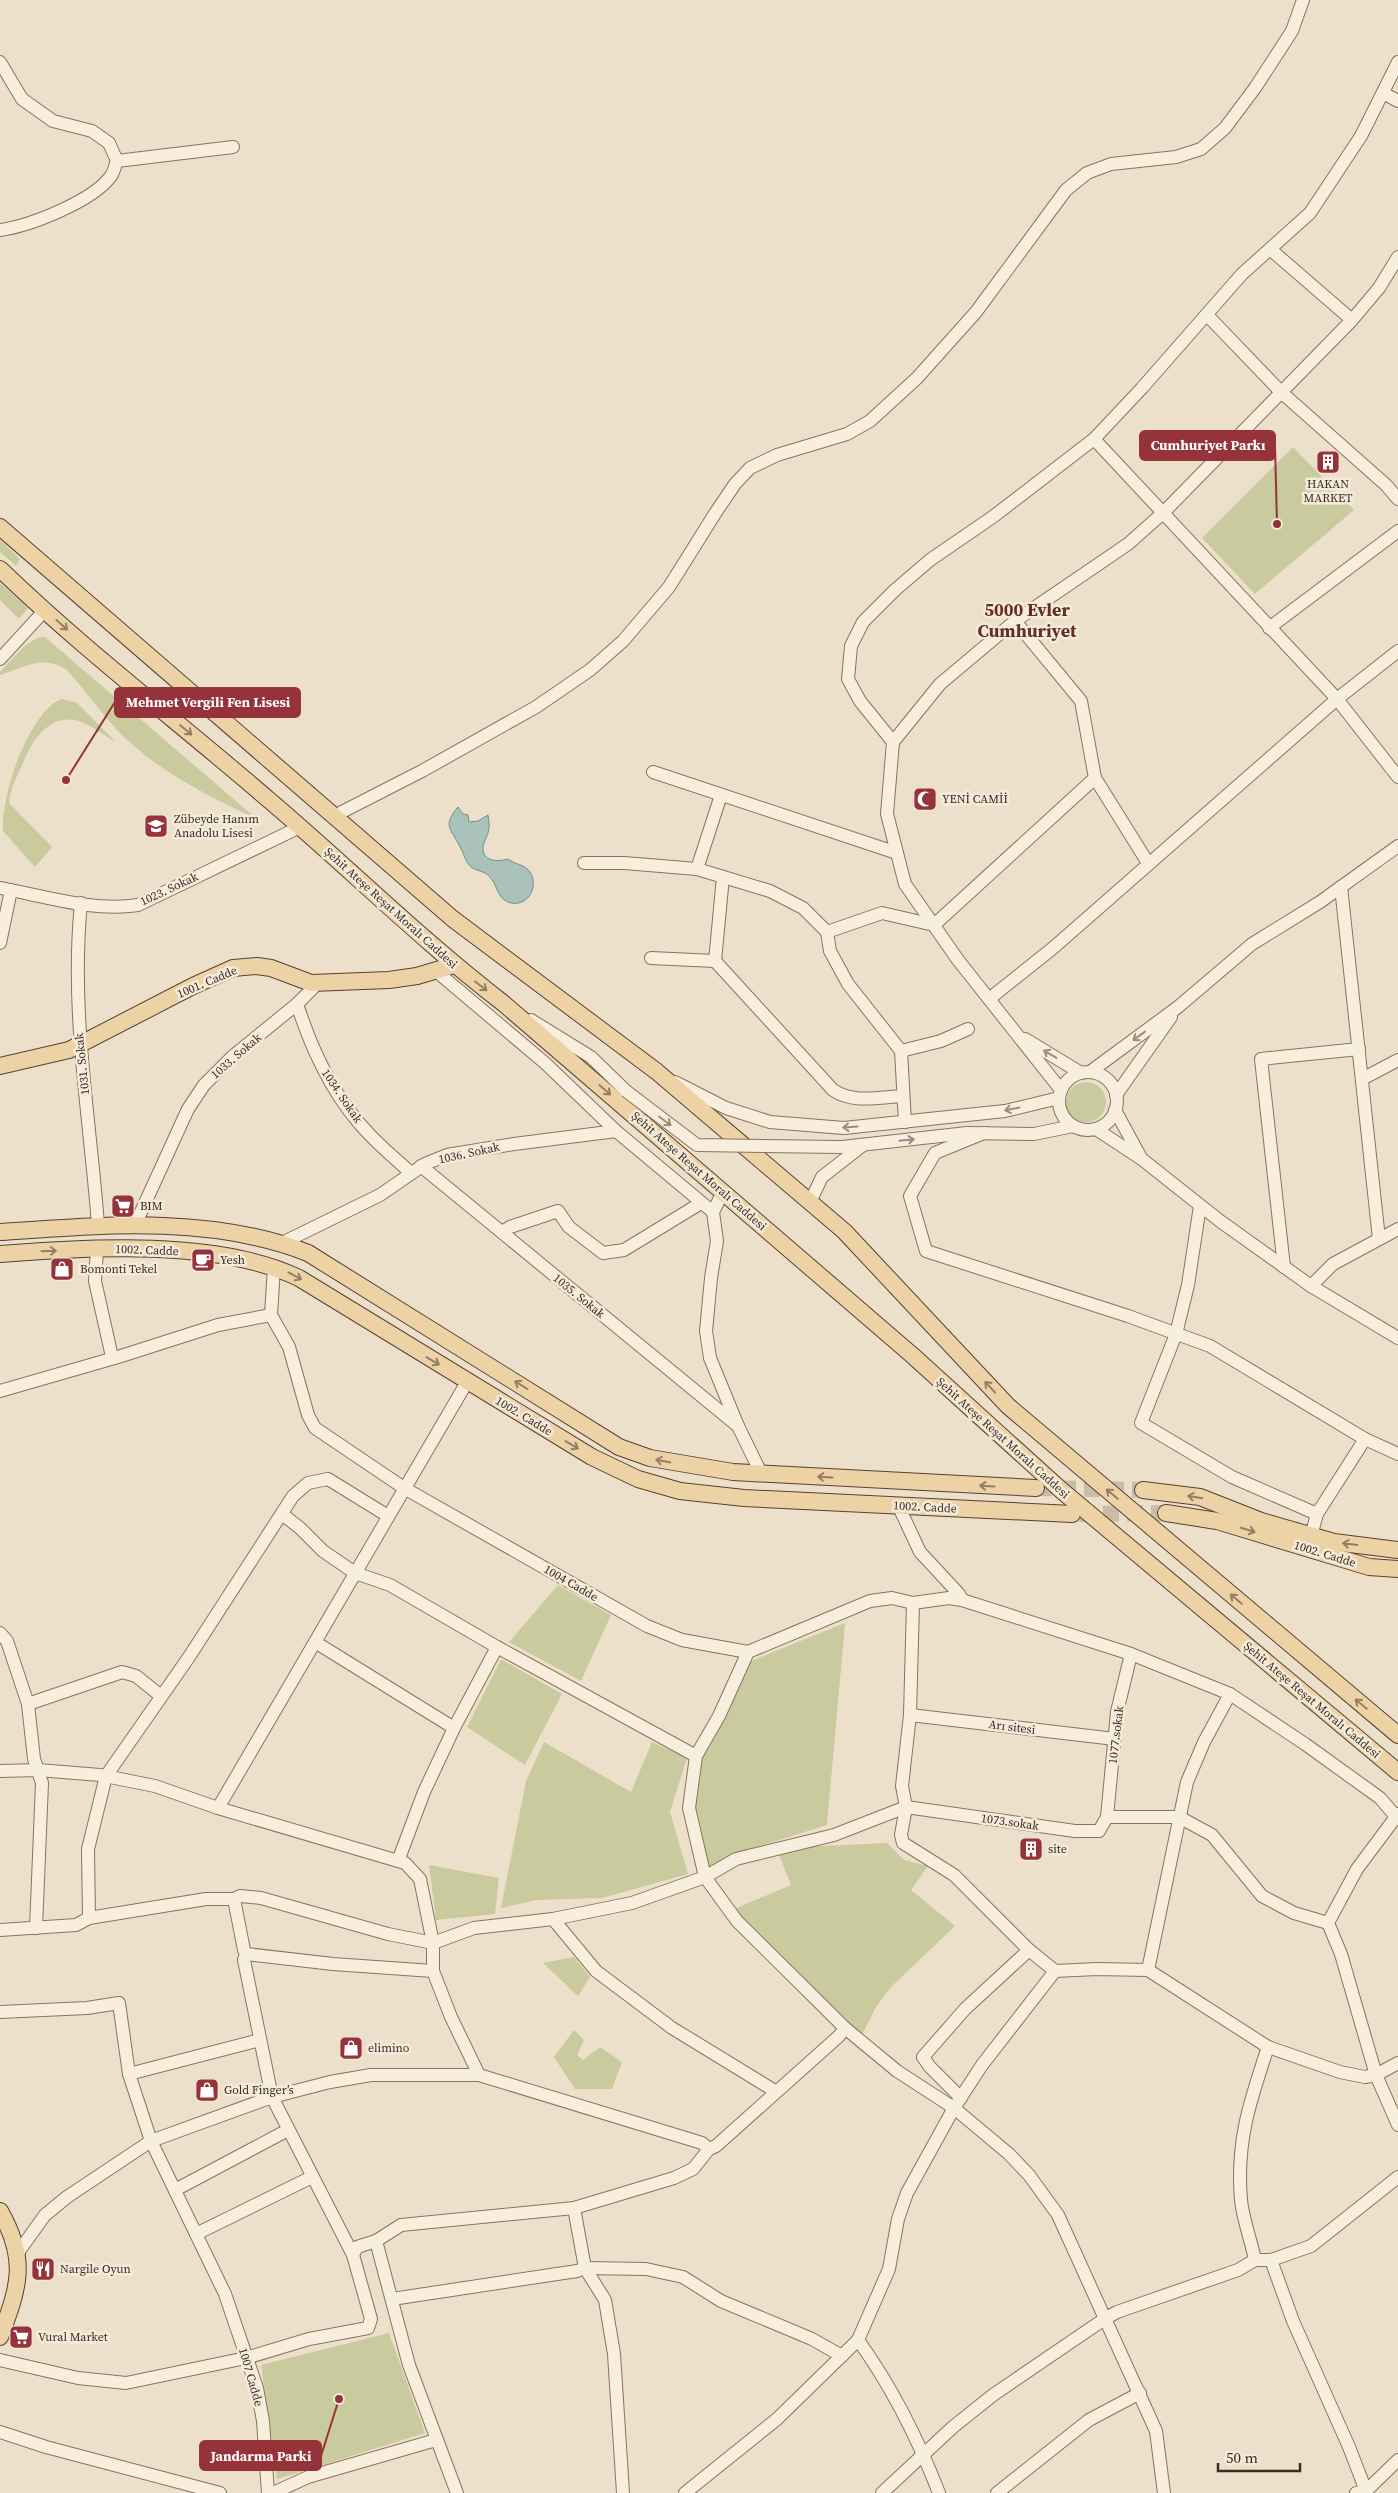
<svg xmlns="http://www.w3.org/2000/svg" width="1398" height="2493" font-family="'Source Serif 4',serif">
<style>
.green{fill:#c9cb9e}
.water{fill:#aac2b9;stroke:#719086}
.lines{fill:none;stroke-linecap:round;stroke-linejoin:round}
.major-tunnel{stroke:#c9bca8;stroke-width:16;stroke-dasharray:16 8;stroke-linecap:butt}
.minor-casing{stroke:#89735f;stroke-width:14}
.major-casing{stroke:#574133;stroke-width:18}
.minor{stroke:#f8eedd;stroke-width:12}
.major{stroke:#edd2a5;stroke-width:16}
.minor-bridge-casing{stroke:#89735f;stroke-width:14;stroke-linecap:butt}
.minor-bridge{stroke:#f8eedd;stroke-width:12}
.oneway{stroke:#947f64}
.oneway2{stroke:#998d80}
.labels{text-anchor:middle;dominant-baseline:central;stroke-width:5;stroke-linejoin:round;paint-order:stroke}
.poi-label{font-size:12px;fill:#3a2c22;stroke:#f4ebda;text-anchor:start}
.street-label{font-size:12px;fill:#3a2c22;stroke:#f4ebda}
.district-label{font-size:18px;font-weight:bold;fill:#652d23;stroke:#f4ebda}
.leader{fill:none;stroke:#95323a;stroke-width:2}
.callout-dot{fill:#95323a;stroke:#f4ebda;stroke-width:2}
.callout{fill:#95323a;stroke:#95323a;stroke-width:2}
.callout-label{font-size:14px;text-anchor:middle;font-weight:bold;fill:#fff}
</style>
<rect width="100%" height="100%" fill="#ede0ca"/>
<g class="green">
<path d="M1293,447l61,63 -99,84 -53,-56z"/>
<path d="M0,540l20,19 -4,7 -16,-14z"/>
<path d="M0,583l28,25 -9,11 -19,-19z"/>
<path d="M45,637l212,182c-49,-23 -100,-48 -138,-87 -19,-20 -34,-42 -52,-62 -24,-16 -42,-3 -67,5v-3c11,-11 29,-36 45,-35z"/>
<path d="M62,699l15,4 39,39c-13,-7 -27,-19 -41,-22 -27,-5 -44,22 -52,43 -5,12 -14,27 -14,40l43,44 -17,20 -32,-36c-3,-33 26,-121 59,-132z"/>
<circle cx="1086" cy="1102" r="20"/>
<path d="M558,1585l53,30 -30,66 -72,-39z"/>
<path d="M845,1623l-18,202 -92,29 -26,15 -15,-64 5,-40 52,-104z"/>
<path d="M501,1659l61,35 -37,71 -58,-38z"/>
<path d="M544,1742l87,50 21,-50 35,16 -17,54 18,62 -86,24 -66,2 -35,8 25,-127z"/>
<path d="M887,1843l17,17 24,6 -17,24 44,36 -64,61 -15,20 -15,30 -63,-60 -64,-68 57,-24 -12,-30 21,-8z"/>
<path d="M429,1865l70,13 -4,36 -59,6z"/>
<path d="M574,1957l16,20 -12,19 -35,-33z"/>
<path d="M574,2030l10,10 -7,15 6,5 17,-13 22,15 -10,27h-37l-21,-32z"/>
<path d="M389,2333l36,100 -148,46 -16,-114z"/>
</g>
<path class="water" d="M458,807l5,7 5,1 1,7 9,-1 10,-6c0,4 2,9 1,12 0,7 -5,14 -6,20 -1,15 15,15 25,12 7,6 17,5 22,13 10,16 -4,37 -22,30 -12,-5 -10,-18 -20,-27 -4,-4 -12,-4 -17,-8 -6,-5 -7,-14 -11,-20 -8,-18 -19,-20 -2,-40z"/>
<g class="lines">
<g class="major-tunnel">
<path d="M1036,1488l107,2"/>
<path d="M1079,1514l87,-1"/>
</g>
<g class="minor-casing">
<g id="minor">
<path d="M0,62l22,37 31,22 39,10 17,12 8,18c-2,4 -3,11 -6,15 -18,25 -81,50 -111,54"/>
<path d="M1383,93l15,8"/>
<path d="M117,161l116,-14"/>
<path d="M1270,249l82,71"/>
<path d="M1207,315l74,77 105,93 12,14"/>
<path d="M1094,439l243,260 61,78"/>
<path d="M1015,621l66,80 14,77 53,85"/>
<path d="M1269,628l129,-97"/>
<path d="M0,659l45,-49"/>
<path d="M893,742l-33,-41 -12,-22 3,-33 12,-24 32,-32 35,-30 64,-44 100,-77 48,-51 100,-114 68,-61 51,-77 37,-74"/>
<path d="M653,772l244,81"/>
<path d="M334,816l88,-45 114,-64 54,-37 33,-29 46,-54 47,-75 19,-28 15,-16 27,-13 70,-21 23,-13 47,-43 59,-66 90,-122 21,-17 24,-9 65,-7 25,-8 24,-21 30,-40 37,-57 11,-31"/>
<path d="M584,863h40l73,6 73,22 33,17 24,24 55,-19 52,12 161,-147"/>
<path d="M697,869l24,-74"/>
<path d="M723,877l-8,84 118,129c20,14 47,7 70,6"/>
<path d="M1341,887l38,352"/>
<path d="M0,888c44,8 93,24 138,17l162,-78"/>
<path d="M81,903c-11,108 9,214 17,322"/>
<path d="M827,932l3,19 18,33 53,67 4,71"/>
<path d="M0,943l11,-53"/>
<path d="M651,958l64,3"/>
<path d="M436,971l109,92 71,68 97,81"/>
<path d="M989,999l64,-51 284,-249 61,-48"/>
<path d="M297,1004c15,47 37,94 72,130 13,14 28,26 42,39"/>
<path d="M531,1020l60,37 35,34"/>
<path d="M1025,1039l56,34"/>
<path d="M901,1051l40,-10 27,-12"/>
<path d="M1090,1072l88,-65 74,-63 68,-42 78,-56"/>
<circle cx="1088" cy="1101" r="29"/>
<path d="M1362,1079l36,-19"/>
<path d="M675,1082l51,26 44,14 74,6 161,-17 54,-13"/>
<path d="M1061,1090l-103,-130 -53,-76 -18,-70 6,-72 47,-58 75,-63 113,-77 36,-32 188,-192 27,-32 19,-31"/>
<path d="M1116,1095l55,-78"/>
<path d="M1115,1110l25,46"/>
<path d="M1096,1129l47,31 77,61 91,65 87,52"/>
<path d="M984,1133l-49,20 -25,43 16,55 202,65 82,30 155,93 33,15"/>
<path d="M842,1147l125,-14 67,1 39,-8"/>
<path d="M421,1166l317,260"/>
<path d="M723,1192l-10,20 4,29 -6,37 -5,53 4,27 28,68 23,47"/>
<path d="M810,1202l12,-25 41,-32"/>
<path d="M1200,1206l-12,79 -12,49 -35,89 91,54 85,37"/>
<path d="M135,1225l53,-116 16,-24 28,-28 65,-53 21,-21"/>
<path d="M502,1232l8,-5 48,-16 11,16 34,26 21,-3 77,-47"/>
<path d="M282,1243l98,-48 45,-31 22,-9 67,-11 102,-13"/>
<path d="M97,1250l-2,31 17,76"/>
<path d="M274,1267l-3,48 18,32 19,68 7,13 89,60 243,138 35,14 66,12"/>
<path d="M1284,1267l-23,-208 98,-10"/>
<path d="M1311,1286l22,-22 65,-35"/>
<path d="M0,1391l118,-34 100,-32 53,-10"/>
<path d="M898,1505l22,47 39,42 3,6"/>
<path d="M282,1514l18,14 23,23 32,22 35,12 107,62 199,109"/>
<path d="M1311,1536l6,-22 48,-75"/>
<path d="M913,1603l-3,112 -8,71 4,21 -5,28 2,8 51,32 75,75 26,21 42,-2 51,1 120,77 72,25 25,5 11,-2 22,-12"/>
<path d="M0,1633l7,8 21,63 6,55 8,24 -6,145"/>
<path d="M315,1642l139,86"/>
<path d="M28,1704l94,-32 14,4 25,20"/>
<path d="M910,1715l205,24"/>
<path d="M0,1771l38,-1 62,5 55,11 63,22 187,55 15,16 13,64v28l18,46 28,58"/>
<path d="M218,1808l249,-426"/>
<path d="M1107,1817h72l33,18 50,61 32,17 34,10"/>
<path d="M398,1861l26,-69 30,-64 43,-81"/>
<path d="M234,1899l10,51 2,4 -2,6 28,137 81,158"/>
<path d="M89,1918l-1,-69 18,-73 83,-119 104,-161 15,-13 20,-4 60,37"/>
<path d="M553,1919l43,52 76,57 103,63"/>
<path d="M1328,1923l13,31 35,121 22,50"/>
<path d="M1328,1923l29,-54 41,-55"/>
<path d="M0,1930l76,-5 13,-7 117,-19h28l6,-3 21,2 127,36 45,9 41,-15 79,-9 79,-16 73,-26 31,-18 98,-24 72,-28 169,24h24l8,-14 10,-105 14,-58"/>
<path d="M246,1954l87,10 100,7"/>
<path d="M1148,1970l39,-188 17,-40 26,-48"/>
<path d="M0,2012l87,-4 32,-5 10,71 22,67 74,153 32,94 6,33 5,72"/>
<path d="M129,2074l131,-34"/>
<path d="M961,2098l-31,-31 -7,-10 42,-48 64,-59"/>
<path d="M175,2190l113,-60"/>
<path d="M574,2208l11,60 20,32 9,54 9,139"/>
<path d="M196,2234l116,-57"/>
<path d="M376,2241l33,124 48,128"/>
<path d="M17,2254l28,-39 22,-18 84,-56 121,-44 58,-15 41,-7h108l223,68 7,6"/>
<path d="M1255,2260c-4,-20 -12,-40 -14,-60 -5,-59 9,-99 27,-153"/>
<path d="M1271,2260l22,61 56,126 17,44"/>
<path d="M392,2299l185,-28 8,-3 61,1 37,8 38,24 91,38 30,17"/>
<path d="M858,2340c34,47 60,99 81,153"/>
<path d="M0,2360l78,18 48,5 120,-25 63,-19 59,-11 3,-9 -18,-64 4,-8 19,-6 25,-16 173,-17 100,-30 19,-9 16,-20 7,-3 123,-110 6,-8"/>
<path d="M0,2432l46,15 174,46"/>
<path d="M273,2493l35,-16 128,-37"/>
<path d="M685,2493l92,-74 81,-79 31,-71 9,-50 9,-26 47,-85 28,-43 73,-94"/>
<path d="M882,2493l71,-66 40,-32 113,-77 11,-6 121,-42 17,-10h16l40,-14 87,-69"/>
<path d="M997,2493l92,-73 51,-27"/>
<path d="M1164,2493l-8,-62 -98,-216 -29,-40 -20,-21 -55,-46 -57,-37 -52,-43 -108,-107 -32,-44 -16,-69 7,-52 23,-40 29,-64 122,-51 22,-3 21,5 36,-5 13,2 169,54 99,40 75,50 75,54 18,21"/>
<path d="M1356,2493l10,-2 32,-31"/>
</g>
</g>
<g class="major-casing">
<g id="major">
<path d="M0,527l453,392 203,152 188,160 164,175 390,329"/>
<path d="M0,569c85,82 180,154 269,231 79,67 152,140 234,203l409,352 149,135 337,282"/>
<path d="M0,1066l69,-16 124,-64 40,-18 24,-2 14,2 40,15 78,-3 28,-4 37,-11"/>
<path d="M0,1232c102,-7 211,-17 308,21l311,194 31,11 83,14 303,16"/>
<path d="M0,1254c88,-7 219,-15 299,24l293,179 46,22 42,12 64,7 328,16"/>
<path d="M1143,1490l57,7 61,24 73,21 64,8"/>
<path d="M1166,1513l51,8 152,46 29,2"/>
<path d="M0,2211c28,49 19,76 0,126"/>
</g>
</g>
<use href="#minor" class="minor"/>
<use href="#major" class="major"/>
<g class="minor-bridge-casing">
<path id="minor-bridge" d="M626,1091l71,54 145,2"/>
</g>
<use href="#minor-bridge" class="minor-bridge"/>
</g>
<defs><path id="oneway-shaft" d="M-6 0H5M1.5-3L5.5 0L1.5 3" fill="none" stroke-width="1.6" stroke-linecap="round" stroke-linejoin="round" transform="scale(1.25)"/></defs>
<g class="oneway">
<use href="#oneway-shaft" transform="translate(62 625) rotate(41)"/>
<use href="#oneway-shaft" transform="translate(186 730) rotate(40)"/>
<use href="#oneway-shaft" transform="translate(481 986) rotate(37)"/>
<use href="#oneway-shaft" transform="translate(605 1090) rotate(41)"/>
<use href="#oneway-shaft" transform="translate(49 1251) rotate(-2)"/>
<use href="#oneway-shaft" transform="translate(295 1276) rotate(28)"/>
<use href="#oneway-shaft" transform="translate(433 1361) rotate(31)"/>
<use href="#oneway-shaft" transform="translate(521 1385) rotate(-148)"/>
<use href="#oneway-shaft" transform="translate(990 1387) rotate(-133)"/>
<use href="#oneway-shaft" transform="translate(572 1445) rotate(31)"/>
<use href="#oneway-shaft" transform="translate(663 1461) rotate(-169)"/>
<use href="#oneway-shaft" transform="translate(825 1477) rotate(-177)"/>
<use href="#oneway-shaft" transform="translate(987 1486) rotate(-177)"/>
<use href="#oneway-shaft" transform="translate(1112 1494) rotate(-140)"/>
<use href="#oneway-shaft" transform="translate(1195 1497) rotate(-170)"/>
<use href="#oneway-shaft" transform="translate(1248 1530) rotate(17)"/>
<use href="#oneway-shaft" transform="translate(1350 1544) rotate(-173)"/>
<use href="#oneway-shaft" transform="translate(1236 1599) rotate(-140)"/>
<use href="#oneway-shaft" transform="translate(1361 1704) rotate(-140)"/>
</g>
<g class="oneway2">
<use href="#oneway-shaft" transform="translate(1139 1036) rotate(144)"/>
<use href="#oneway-shaft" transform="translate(1050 1054) rotate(-149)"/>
<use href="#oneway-shaft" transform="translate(1012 1109) rotate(168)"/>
<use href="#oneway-shaft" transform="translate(665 1121) rotate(37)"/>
<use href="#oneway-shaft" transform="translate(850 1127) rotate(176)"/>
<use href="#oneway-shaft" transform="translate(907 1140) rotate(-6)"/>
</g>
<defs>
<g id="building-square" transform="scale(1.25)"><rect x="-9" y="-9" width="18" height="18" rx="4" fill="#95323a" stroke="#f4ebda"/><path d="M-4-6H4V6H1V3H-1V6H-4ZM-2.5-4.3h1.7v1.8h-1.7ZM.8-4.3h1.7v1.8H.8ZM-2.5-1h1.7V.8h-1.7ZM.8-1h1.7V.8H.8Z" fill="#fff"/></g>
<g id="mosque-square" transform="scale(1.25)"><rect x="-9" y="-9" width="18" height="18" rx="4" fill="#95323a" stroke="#f4ebda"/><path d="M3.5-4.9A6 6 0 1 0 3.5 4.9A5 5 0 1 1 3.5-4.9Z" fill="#fff"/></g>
<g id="school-square" transform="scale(1.25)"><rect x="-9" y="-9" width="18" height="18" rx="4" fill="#95323a" stroke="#f4ebda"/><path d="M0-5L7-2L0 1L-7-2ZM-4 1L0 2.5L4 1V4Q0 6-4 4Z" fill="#fff"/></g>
<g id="supermarket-square" transform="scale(1.25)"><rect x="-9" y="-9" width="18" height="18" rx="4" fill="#95323a" stroke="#f4ebda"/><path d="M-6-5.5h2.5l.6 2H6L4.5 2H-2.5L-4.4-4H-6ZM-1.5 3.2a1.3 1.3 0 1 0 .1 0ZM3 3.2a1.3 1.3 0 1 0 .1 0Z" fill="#fff"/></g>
<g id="cafe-square" transform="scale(1.25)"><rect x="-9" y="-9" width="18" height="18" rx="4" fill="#95323a" stroke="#f4ebda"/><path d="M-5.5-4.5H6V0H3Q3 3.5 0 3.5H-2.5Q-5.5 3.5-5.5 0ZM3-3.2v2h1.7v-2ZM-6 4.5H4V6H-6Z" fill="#fff"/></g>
<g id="shop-square" transform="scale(1.25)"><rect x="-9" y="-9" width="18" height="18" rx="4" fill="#95323a" stroke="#f4ebda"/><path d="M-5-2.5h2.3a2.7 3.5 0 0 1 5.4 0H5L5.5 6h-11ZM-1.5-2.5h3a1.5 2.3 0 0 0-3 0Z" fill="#fff"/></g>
<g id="restaurant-square" transform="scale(1.25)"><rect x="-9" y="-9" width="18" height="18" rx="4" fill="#95323a" stroke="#f4ebda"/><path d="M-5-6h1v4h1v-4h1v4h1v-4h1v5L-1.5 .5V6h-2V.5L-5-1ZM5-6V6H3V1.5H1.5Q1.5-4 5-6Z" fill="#fff"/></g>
</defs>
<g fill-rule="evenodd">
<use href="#building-square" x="1328" y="462"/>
<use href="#mosque-square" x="925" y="799"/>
<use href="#school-square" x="156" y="826"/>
<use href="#supermarket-square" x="123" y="1206"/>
<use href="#cafe-square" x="203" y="1260"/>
<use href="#shop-square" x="62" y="1269"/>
<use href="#building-square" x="1031" y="1849"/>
<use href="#shop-square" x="351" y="2048"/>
<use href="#shop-square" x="207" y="2090"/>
<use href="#restaurant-square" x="43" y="2269"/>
<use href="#supermarket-square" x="21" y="2337"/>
</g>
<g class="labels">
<g class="poi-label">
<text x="1328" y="484" text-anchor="middle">HAKAN<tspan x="1328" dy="14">MARKET</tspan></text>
<text x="942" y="799">YENİ CAMİİ</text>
<text x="174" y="819">Zübeyde Hanım<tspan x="174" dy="14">Anadolu Lisesi</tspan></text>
<text x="140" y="1206">BIM</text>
<text x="220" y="1260">Yesh</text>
<text x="80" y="1269">Bomonti Tekel</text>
<text x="1048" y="1849">site</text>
<text x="368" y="2048">elimino</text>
<text x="224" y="2090">Gold Finger’s</text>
<text x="60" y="2269">Nargile Oyun</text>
<text x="38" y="2337">Vural Market</text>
</g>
<g class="street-label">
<text transform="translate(169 889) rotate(-25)">1023. Sokak</text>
<text transform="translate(391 908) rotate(42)">Şehit Ateşe Reşat Moralı Caddesi</text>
<text transform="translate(207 982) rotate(-23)">1001. Cadde</text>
<text transform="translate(236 1056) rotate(-41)">1033. Sokak</text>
<text transform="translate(82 1064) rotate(-96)">1031. Sokak</text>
<text transform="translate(342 1096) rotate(56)">1034. Sokak</text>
<text transform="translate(469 1153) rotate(-12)">1036. Sokak</text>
<text transform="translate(699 1171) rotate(41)">Şehit Ateşe Reşat Moralı Caddesi</text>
<text transform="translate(147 1250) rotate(2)">1002. Cadde</text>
<text transform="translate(579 1296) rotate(39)">1035. Sokak</text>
<text transform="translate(524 1416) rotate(31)">1002. Cadde</text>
<text transform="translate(1003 1438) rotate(42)">Şehit Ateşe Reşat Moralı Caddesi</text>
<text transform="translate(925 1507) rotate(3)">1002. Cadde</text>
<text transform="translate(1325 1554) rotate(17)">1002. Cadde</text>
<text transform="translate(571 1583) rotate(30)">1004 Cadde</text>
<text transform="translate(1312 1700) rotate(40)">Şehit Ateşe Reşat Moralı Caddesi</text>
<text transform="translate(1012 1727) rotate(7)">Arı sitesi</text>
<text transform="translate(1116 1735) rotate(-83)">1077.sokak</text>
<text transform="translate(1010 1822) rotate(8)">1073.sokak</text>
<text transform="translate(251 2377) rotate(74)">1007 Cadde</text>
</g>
<g class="district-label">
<text x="1027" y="609">5000 Evler<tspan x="1027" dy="21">Cumhuriyet</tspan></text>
</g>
</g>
<path class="leader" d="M1277 524L1275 445M66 780L115 702M339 2399L321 2456"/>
<g class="callout-dot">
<circle cx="1277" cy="524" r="5"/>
<circle cx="66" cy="780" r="5"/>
<circle cx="339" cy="2399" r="5"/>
</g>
<g class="callout">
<rect x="1140" y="431" width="135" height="29" rx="5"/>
<rect x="115" y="688" width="185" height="29" rx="5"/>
<rect x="200" y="2441" width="121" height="29" rx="5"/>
</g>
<g class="callout-label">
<text x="1208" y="450">Cumhuriyet Parkı</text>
<text x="208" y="707">Mehmet Vergili Fen Lisesi</text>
<text x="261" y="2461">Jandarma Parki</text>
</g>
<path d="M1218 2463v8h82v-8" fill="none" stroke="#3a2c22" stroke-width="2.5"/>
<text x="1226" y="2463" font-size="15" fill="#3a2c22" stroke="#f4ebda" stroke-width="4" paint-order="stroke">50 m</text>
</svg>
